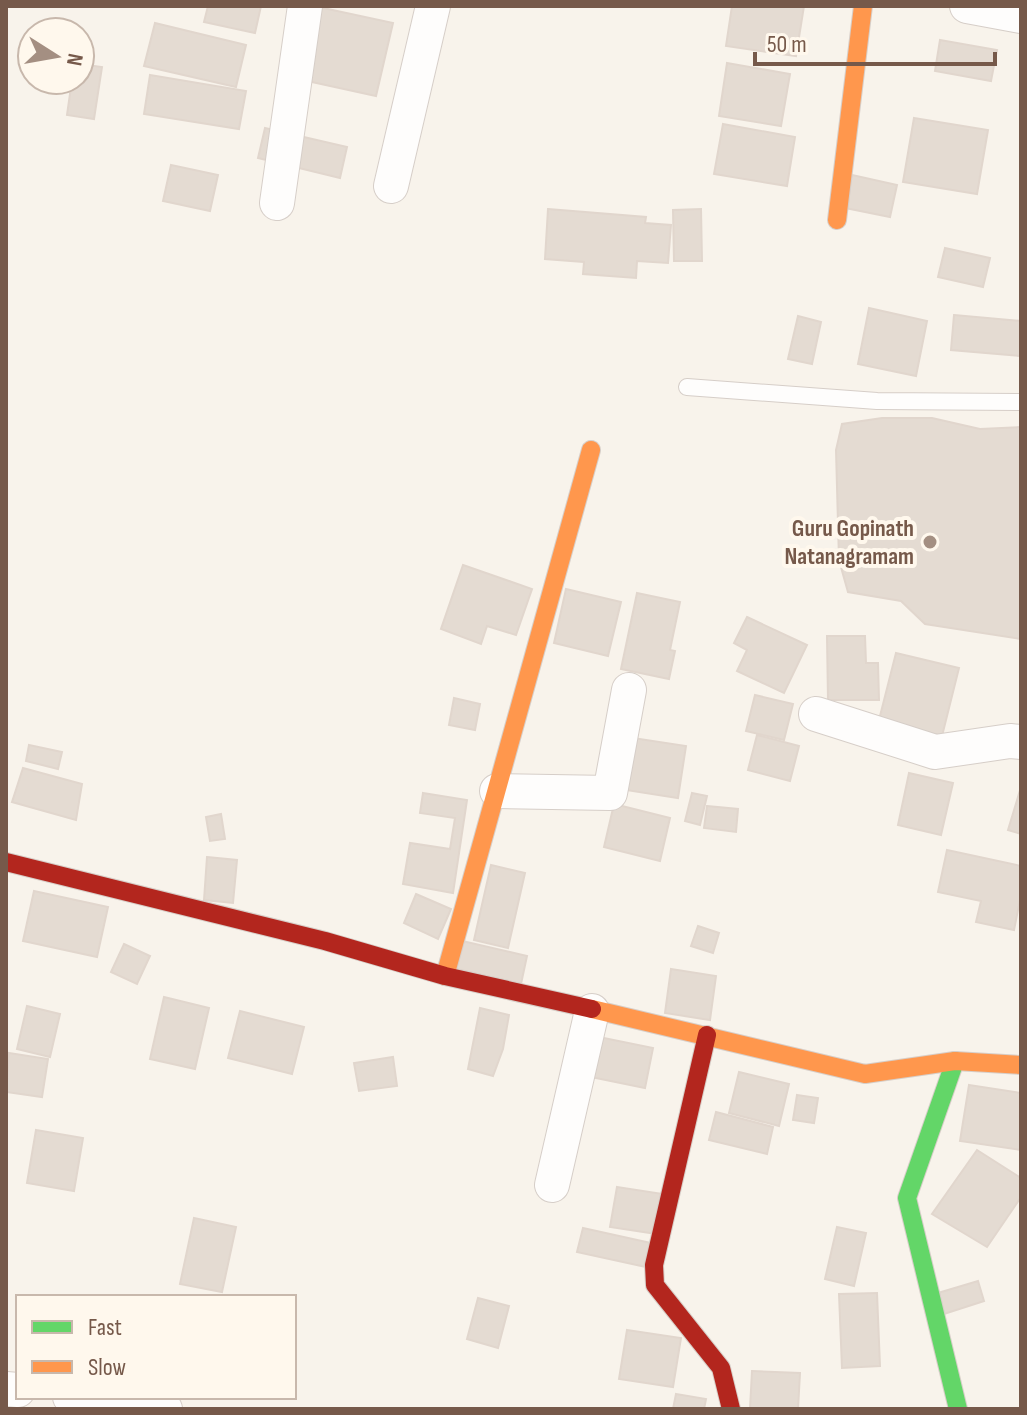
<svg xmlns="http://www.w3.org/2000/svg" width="1027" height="1415" font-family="'Sofia Sans Condensed',sans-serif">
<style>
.building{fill:#e4dbd2;stroke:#e1d6cd;stroke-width:2}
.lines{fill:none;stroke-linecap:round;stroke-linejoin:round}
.lane-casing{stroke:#d6cec8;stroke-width:18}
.street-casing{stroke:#d6cec8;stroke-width:36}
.fast-casing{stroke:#d7cec8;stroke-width:20}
.slow-casing{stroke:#d7cec8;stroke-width:20}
.jam-casing{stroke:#d7cec8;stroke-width:20}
.lane{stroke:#fefdfc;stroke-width:16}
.street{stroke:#fefdfc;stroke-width:34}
.fast{stroke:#63d668;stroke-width:18}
.slow{stroke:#ff974d;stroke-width:18}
.jam{stroke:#b3261e;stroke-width:18}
.poi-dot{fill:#a48f82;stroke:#fff8ed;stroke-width:3}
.labels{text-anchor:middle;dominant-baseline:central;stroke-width:8;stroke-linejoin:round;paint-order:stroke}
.poi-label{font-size:24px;font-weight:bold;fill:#76594a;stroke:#fff8ed;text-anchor:end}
</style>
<rect width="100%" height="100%" fill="#f8f3eb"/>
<g class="building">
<path d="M208,6h53l-6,27 -51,-11z"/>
<path d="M314,6l79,17 -17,73 -87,-19z"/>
<path d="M732,6h72l-8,50 -70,-10z"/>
<path d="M155,23l91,22 -10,42 -92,-21z"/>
<path d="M940,40l57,10 -6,31 -56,-10z"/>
<path d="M727,63l63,11 -9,52 -62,-10z"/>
<path d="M80,64l22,3 -8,52 -27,-4 5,-35h8z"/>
<path d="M150,75l96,16 -7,38 -95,-15z"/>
<path d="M914,118l74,12 -11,64 -74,-12z"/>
<path d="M723,124l72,13 -8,49 -73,-12z"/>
<path d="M265,128l82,19 -7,31 -82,-20z"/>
<path d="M171,165l47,10 -8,36 -47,-10z"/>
<path d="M852,175l45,10 -7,32 -45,-9z"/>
<path d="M548,209l98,8 -1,6 26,2 -3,38 -31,-2 -1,17 -53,-4 1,-12 -39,-3z"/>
<path d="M701,209l1,52h-28l-1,-51z"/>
<path d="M945,248l45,10 -7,29 -45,-10z"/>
<path d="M869,308l58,13 -11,55 -58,-12z"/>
<path d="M954,315l67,6 -1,35 -69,-6z"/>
<path d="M798,316l23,6 -9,42 -24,-5z"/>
<path d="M882,418h50l48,11 41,-2v212l-96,-15 -24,-23 -53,-9 -9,-32 -3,-110 6,-26z"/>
<path d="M463,565l69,24 -16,46 -29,-9 -6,18 -40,-15z"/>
<path d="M566,589l55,13 -13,54 -54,-13z"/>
<path d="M637,593l43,9 -10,48 5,1 -6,28 -48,-10z"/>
<path d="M747,617l60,28 -23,48 -47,-22 10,-21 -13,-7z"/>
<path d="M827,636h38l1,27h12l1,37h-51z"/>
<path d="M896,653l63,15 -17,68 -63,-16z"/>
<path d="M755,695l38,9 -9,36 -38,-9z"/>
<path d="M454,698l26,6 -5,26 -26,-5z"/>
<path d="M757,735l42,11 -9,35 -42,-11z"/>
<path d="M633,738l53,8 -8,52 -52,-8z"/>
<path d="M29,745l33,7 -4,17 -32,-8z"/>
<path d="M23,768l59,16 -6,36 -64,-18z"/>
<path d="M909,773l44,10 -12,52 -43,-10z"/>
<path d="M1021,787v47l-13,-4z"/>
<path d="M423,793l44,7 -14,93 -50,-9 7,-41 40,6 5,-31 -35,-5z"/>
<path d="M692,793l15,3 -7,29 -15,-4z"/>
<path d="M614,804l56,14 -10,43 -56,-14z"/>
<path d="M707,806l31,3 -2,23 -32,-4z"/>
<path d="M221,814l4,25 -15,2 -4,-24z"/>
<path d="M947,850l74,16v29l-7,35 -38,-8 5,-21 -43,-9z"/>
<path d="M207,857l30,3 -4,43 -29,-3z"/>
<path d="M491,865l34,8 -17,75 -34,-8z"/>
<path d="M34,891l74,16 -11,50 -74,-16z"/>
<path d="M416,894l35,15 -13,30 -34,-16z"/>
<path d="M698,926l21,7 -6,20 -22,-7z"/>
<path d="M458,940l69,16 -6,28 -69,-16z"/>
<path d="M124,944l26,12 -13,28 -26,-12z"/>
<path d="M671,969l45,7 -6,44 -45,-7z"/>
<path d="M164,997l45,11 -14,61 -45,-10z"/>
<path d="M27,1006l33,8 -10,43 -33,-8z"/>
<path d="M480,1008l29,7 -6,34 -10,27 -25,-7z"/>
<path d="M240,1011l64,16 -12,47 -64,-16z"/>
<path d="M594,1036l59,12 -8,40 -59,-12z"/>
<path d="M9,1053l39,6 -6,38 -36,-5z"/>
<path d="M393,1057l4,29 -38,5 -5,-28z"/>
<path d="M739,1072l50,12 -10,42 -50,-13z"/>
<path d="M969,1085l52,8v57l-61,-9z"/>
<path d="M797,1095l21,3 -4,25 -21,-3z"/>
<path d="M716,1112l57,15 -6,27 -58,-14z"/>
<path d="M36,1130l47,8 -9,53 -47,-8z"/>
<path d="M977,1150l44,28v19l-34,50 -55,-33z"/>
<path d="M617,1187l46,7 -6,40 -47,-7z"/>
<path d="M194,1218l42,9 -14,65 -42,-8z"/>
<path d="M837,1227l29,6 -12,53 -29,-7z"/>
<path d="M583,1228l68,15 -5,24 -69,-15z"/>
<path d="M978,1281l6,20 -40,13 -6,-21z"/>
<path d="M877,1293l3,73 -38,2 -3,-74z"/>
<path d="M478,1298l31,8 -11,42 -31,-9z"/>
<path d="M627,1330l54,8 -8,49 -54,-8z"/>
<path d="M752,1371l48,2 -2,36h-48z"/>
<path d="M676,1394l30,5 -2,10h-31z"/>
</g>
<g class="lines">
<g class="lane-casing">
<path id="lane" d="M687,387l190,14 144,1"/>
</g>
<g class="street-casing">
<g id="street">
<path d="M967,6l54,10"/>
<path d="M391,186l42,-180"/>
<path d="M277,203l28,-197"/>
<path d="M816,714l119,38 75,-11 11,1"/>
<path d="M497,791l113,2 19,-103"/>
<path d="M552,1185l40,-174"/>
<path d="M6,1389l12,1"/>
<path d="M70,1397l95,12"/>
</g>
</g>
<g class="fast-casing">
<path id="fast" d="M955,1061l-48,137 51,211"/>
</g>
<g class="slow-casing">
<g id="slow">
<path d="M837,220l26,-214"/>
<path d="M445,976l146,-526"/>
<path d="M592,1009l273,65 90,-13 66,4"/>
</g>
</g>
<g class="jam-casing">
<g id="jam">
<path d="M6,862l319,79 120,35 147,33"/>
<path d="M707,1035l-53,230 1,20 66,83 10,41"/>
</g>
</g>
<use href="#lane" class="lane"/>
<use href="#street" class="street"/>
<use href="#fast" class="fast"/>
<use href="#slow" class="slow"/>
<use href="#jam" class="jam"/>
</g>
<circle class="poi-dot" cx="930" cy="542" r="8"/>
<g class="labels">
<g class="poi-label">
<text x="914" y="528">Guru Gopinath<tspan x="914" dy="28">Natanagramam</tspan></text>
</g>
</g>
<rect width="1027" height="1415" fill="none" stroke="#76594a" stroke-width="16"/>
<rect x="16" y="1295" width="280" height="104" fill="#fff8ed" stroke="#c8b8ac" stroke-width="2"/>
<rect x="32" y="1321" width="40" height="12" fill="#63d668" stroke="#c8b8ac" stroke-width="2"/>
<text x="88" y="1335" font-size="24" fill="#76594a">Fast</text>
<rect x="32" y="1361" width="40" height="12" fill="#ff974d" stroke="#c8b8ac" stroke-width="2"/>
<text x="88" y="1375" font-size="24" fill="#76594a">Slow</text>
<g transform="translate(56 56) rotate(101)"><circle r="38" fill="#fff8ed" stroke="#c8b8ac" stroke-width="2"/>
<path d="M0-6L14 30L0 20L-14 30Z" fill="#a48f82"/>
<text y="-12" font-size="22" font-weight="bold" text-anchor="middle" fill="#76594a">N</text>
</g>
<path d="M755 52v12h240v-12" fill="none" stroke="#76594a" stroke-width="4"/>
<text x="767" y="52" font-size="24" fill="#76594a" stroke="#fff8ed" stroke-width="6" paint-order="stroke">50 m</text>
</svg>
